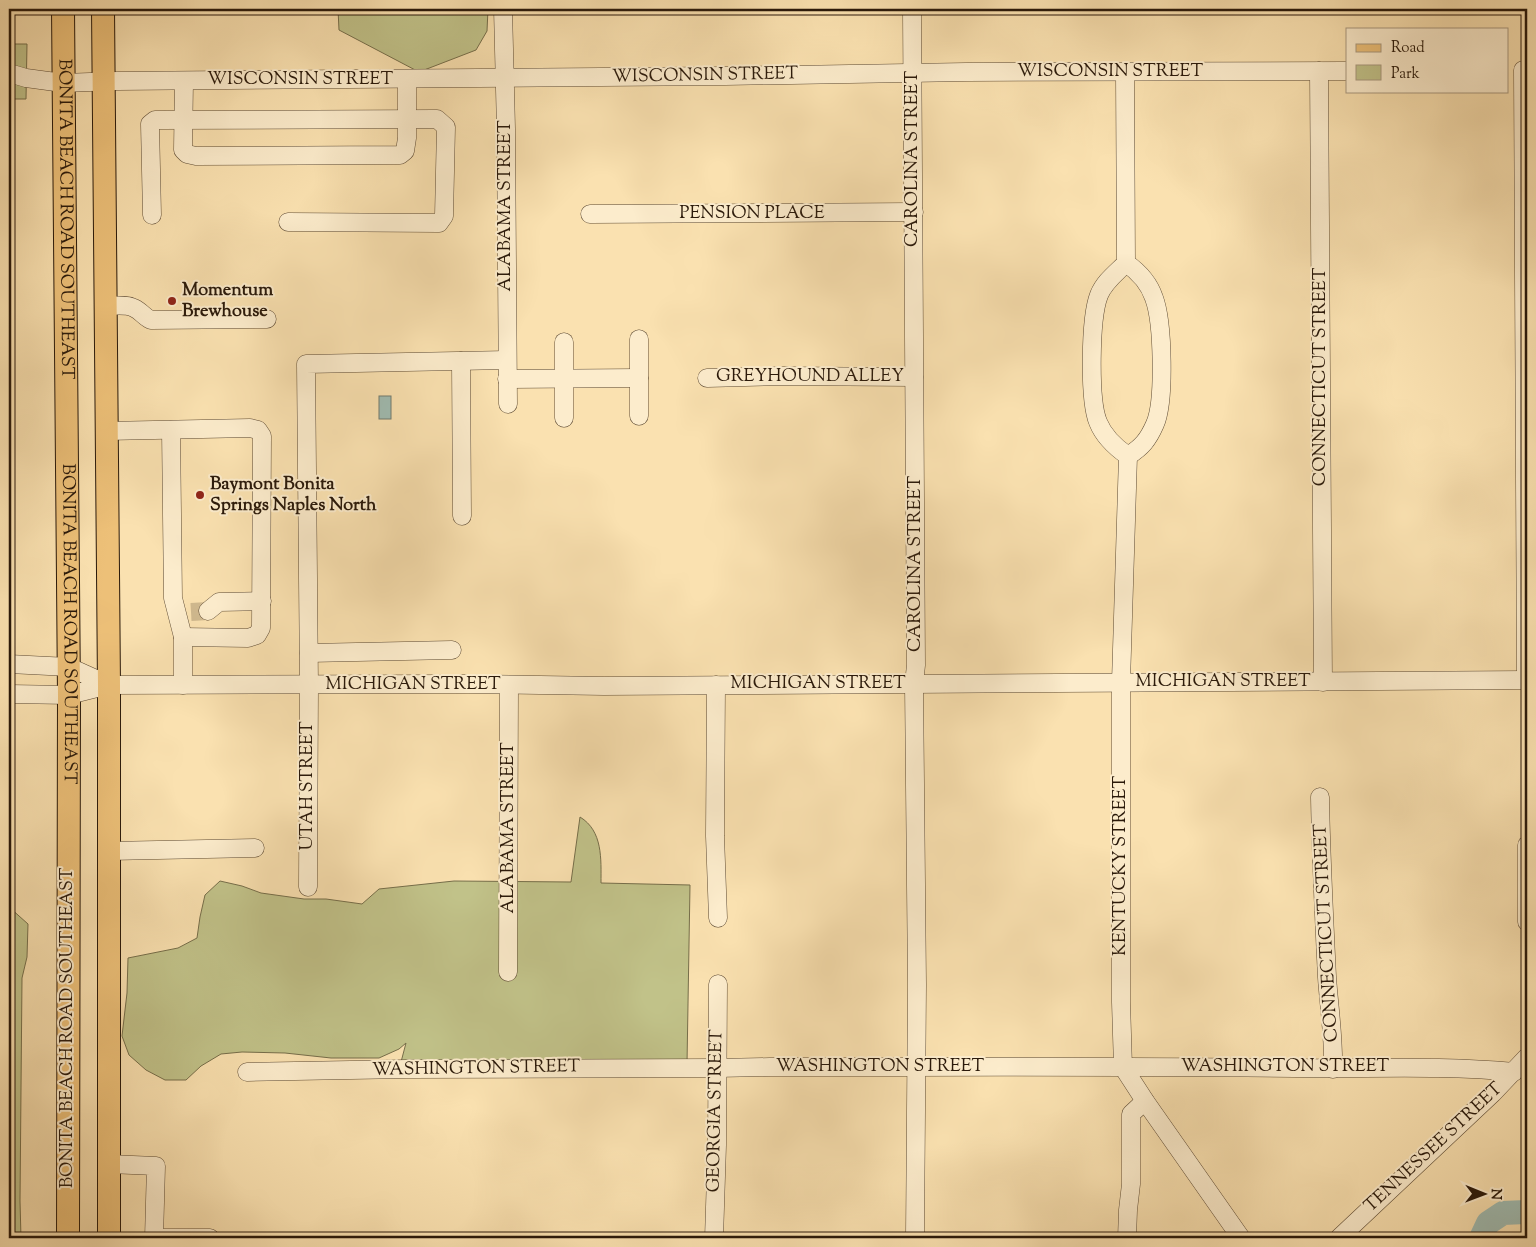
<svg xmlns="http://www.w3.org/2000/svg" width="1536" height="1247" font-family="'Sorts Mill Goudy',serif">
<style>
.green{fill:#c1c289;stroke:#766e4a}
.water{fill:#a0bcb2;stroke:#717b6f}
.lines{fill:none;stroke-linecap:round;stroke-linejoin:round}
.river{stroke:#a0bcb2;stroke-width:24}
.minor-tunnel{stroke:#d0b98f;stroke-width:18;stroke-dasharray:18 9;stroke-linecap:butt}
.minor-casing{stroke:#5e4b34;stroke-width:19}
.major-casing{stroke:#2a190a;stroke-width:24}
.minor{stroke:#fceccc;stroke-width:18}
.major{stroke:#edc078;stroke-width:22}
.poi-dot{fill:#8f2418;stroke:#fceccc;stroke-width:2}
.labels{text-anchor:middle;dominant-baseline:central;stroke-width:4;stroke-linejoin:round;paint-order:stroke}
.street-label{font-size:18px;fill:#2a190a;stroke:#fceccc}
.poi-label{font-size:18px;font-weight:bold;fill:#2a190a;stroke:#fceccc;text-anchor:start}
</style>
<rect width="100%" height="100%" fill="#fae1b0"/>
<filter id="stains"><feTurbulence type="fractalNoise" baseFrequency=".004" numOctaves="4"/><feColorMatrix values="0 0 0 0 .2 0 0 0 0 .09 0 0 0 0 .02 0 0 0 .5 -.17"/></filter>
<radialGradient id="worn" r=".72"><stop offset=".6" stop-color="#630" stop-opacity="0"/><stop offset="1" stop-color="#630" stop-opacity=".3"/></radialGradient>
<g class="green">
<path d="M338,9h150l-1,22 -11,19 -57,22 -80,-42z"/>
<path d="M9,44h18l-1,55h-17z"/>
<path d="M580,817c23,14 21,42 21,66l89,2 -3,179 -286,-2 5,-19 -7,6 -20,9h-48l-46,-5 -43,-1 -21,2 -20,12 -15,14h-21l-19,-10 -17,-15 -7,-19 5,-43 1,-35 50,-10 19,-10 3,-21 5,-22 15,-14 22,5 19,7 43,6h22l36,5 17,-15 75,-8 117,1z"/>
<path d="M9,907l19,17 -1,33 -5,21 -2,223 1,37h-12z"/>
</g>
<rect class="water" x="379" y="396" width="12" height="23"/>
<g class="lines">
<path class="river" d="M1481,1238l7,-15 15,-10 24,-1"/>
<path class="minor-tunnel" d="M191,612l17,-1"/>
<g class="minor-casing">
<g id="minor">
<path d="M503,9l3,120 2,275"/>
<path d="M912,9l4,656 -2,19 3,301 -2,253"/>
<path d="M1523,70l3,610"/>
<path d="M1319,71l4,611"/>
<path d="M1125,72l1,191c-10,10 -22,19 -27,32 -9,23 -10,105 -1,127 6,15 17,25 30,34"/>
<path d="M9,73l17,5 37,5 54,-2 608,-5 241,-4 381,-1"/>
<path d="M184,81l-1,69 4,4 9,2 204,-1 5,-4 2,-13v-59"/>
<path d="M590,214l324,-2"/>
<path d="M152,215l-2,-91 5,-4 282,-1 9,8 -2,89 -5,7 -151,-1"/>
<path d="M1126,263c13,9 23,20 28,35 9,24 11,103 1,126 -7,16 -13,23 -27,32"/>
<path d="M106,306c9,0 20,-2 28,2 7,3 10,9 17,12l116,-1"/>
<path d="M639,339v77"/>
<path d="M564,342v76"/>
<path d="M461,361l1,155"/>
<path d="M707,378l73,-2 134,1"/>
<path d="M507,379l132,-1"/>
<path d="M171,430l2,168 10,39"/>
<path d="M106,431l144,-3 8,2 4,6 -1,192 -4,7 -9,3 -65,-1v48"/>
<path d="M1128,456l-7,226v320l2,65 22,34 96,137"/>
<path d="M208,611l11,-9 43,-1"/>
<path d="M309,653l143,-3"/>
<path d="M9,664l60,3 40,18 -40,10 -60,-1"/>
<path d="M109,685l359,-1 136,2 923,-6"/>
<path d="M716,685l-1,151 3,82"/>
<path d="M1320,797c1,60 4,120 7,180 2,30 7,61 6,92"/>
<path d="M1527,845v77"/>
<path d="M109,851l146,-3"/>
<path d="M308,887l1,-202 -3,-321 201,-4"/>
<path d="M508,972l1,-287"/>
<path d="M247,1072l159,-3 311,-1 53,-1c175,0 350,-1 525,1 73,1 146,-3 219,4"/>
<path d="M109,1164l47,2 -2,72h56"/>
<path d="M714,1238l3,-93 1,-161"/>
<path d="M1127,1238l1,-28 3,-26v-70l14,-13"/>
<path d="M1339,1238l154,-145 34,-36"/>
</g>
</g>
<g class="major-casing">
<g id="major">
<path id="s1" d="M63,9l6,686 -1,543"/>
<path d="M103,9l6,676v553"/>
</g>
</g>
<use href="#minor" class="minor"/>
<use href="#major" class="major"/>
</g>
<g class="poi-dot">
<circle cx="172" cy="301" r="5"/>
<circle cx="200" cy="495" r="5"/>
</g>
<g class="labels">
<g class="street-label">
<text x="1110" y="72">WISCONSIN STREET</text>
<text transform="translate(705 76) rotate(-1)">WISCONSIN STREET</text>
<text x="300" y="80">WISCONSIN STREET</text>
<text transform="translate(913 159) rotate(-90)">CAROLINA STREET</text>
<text transform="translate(506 206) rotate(-90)">ALABAMA STREET</text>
<text x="752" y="214">PENSION PLACE</text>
<text stroke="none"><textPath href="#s1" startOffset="210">BONITA BEACH ROAD SOUTHEAST</textPath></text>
<text x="810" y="377">GREYHOUND ALLEY</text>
<text transform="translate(1321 377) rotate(-90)">CONNECTICUT STREET</text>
<text transform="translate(916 564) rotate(-90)">CAROLINA STREET</text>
<text stroke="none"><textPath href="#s1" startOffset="615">BONITA BEACH ROAD SOUTHEAST</textPath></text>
<text x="1223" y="682">MICHIGAN STREET</text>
<text x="818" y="684">MICHIGAN STREET</text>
<text x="413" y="685">MICHIGAN STREET</text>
<text transform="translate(308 786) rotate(-90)">UTAH STREET</text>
<text transform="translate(509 828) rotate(-90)">ALABAMA STREET</text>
<text transform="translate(1121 866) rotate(-90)">KENTUCKY STREET</text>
<text transform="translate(1327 933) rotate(-93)">CONNECTICUT STREET</text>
<text transform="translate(68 1028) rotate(-90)">BONITA BEACH ROAD SOUTHEAST</text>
<text x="880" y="1067">WASHINGTON STREET</text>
<text x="1285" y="1067">WASHINGTON STREET</text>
<text transform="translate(476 1069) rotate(-1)">WASHINGTON STREET</text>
<text transform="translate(716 1111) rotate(-89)">GEORGIA STREET</text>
<text transform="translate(1434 1148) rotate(-43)">TENNESSEE STREET</text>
</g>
<g class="poi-label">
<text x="182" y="291">Momentum<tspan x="182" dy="21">Brewhouse</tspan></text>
<text x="210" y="485">Baymont Bonita<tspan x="210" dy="21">Springs Naples North</tspan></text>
</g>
</g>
<rect width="1536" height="1247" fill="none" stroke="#fae1b0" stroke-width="30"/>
<rect x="10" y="10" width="1516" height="1227" fill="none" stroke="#2a190a" stroke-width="2.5"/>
<rect x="15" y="15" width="1506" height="1217" fill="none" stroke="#2a190a"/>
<rect x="1346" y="28" width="162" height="65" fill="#fceccc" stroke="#a8987e"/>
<rect x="1356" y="44" width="25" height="8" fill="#edc078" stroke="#a8987e"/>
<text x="1391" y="52" font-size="15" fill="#2a190a">Road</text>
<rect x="1356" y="65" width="25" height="15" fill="#c1c289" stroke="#a8987e"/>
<text x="1391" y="78" font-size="15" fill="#2a190a">Park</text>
<g transform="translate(1484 1194) rotate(91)" stroke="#fceccc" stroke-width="4" paint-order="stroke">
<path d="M0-4L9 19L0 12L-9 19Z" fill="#2a190a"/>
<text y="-8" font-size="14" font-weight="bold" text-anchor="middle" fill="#2a190a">N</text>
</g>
<rect width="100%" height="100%" filter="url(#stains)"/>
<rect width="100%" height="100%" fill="url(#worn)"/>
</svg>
